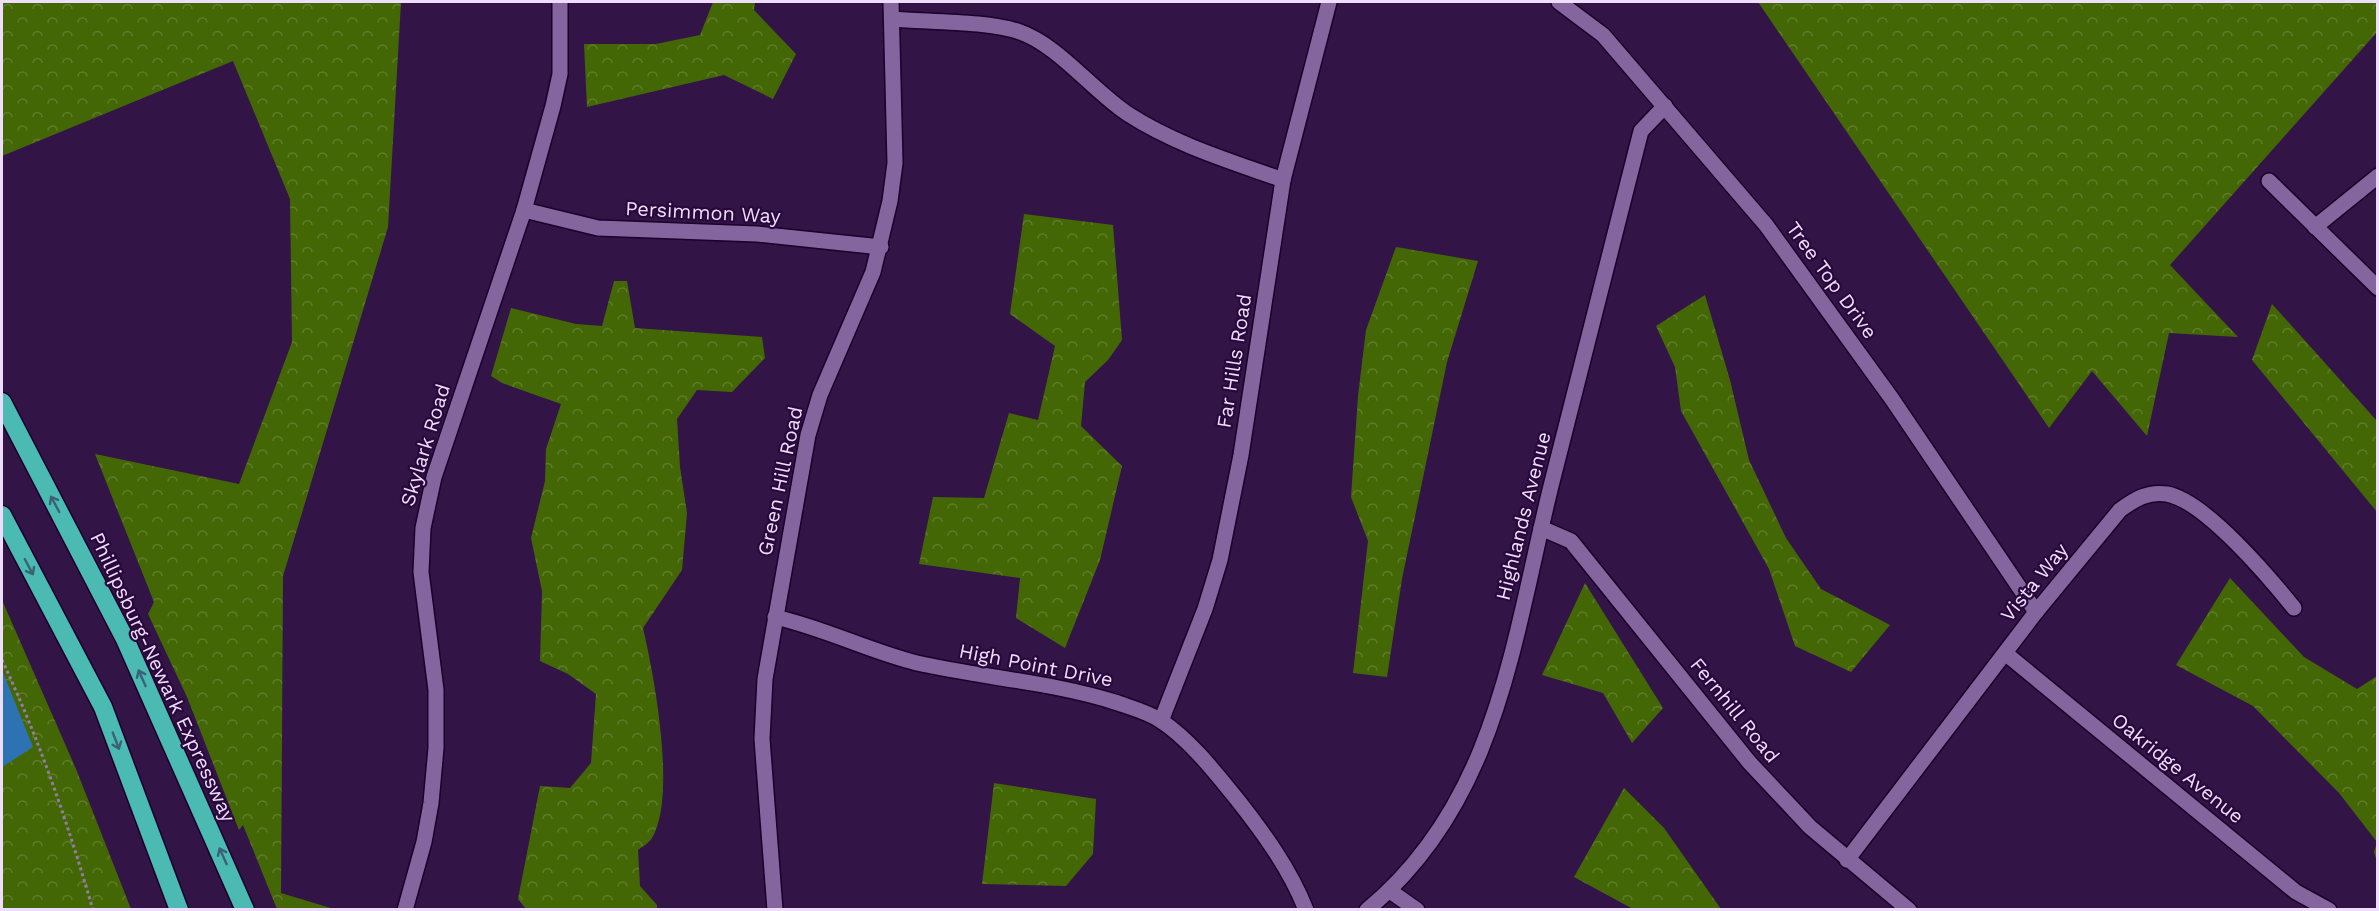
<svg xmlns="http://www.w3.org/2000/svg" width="2379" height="911" font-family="'Work Sans',sans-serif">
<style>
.forest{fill:url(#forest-crowns)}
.water{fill:#2d73b4}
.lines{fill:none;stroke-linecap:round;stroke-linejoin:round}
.minor-casing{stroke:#1a002b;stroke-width:18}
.motorway-casing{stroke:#1a002b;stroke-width:21}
.path{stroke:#947da5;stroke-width:3;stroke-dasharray:3 3;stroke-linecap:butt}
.minor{stroke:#85659e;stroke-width:15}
.motorway{stroke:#4bbab3;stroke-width:18}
.oneway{stroke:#3a6277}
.labels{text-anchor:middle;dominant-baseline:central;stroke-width:4.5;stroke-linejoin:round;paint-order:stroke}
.street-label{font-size:20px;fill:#eeddfd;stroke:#29093b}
</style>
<defs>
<pattern id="forest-crowns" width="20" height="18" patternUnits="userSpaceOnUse" patternTransform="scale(1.5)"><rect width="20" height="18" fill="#446706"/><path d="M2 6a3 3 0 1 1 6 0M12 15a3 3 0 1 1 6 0" fill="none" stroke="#5f7c2b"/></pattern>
</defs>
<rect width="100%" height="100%" fill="#331446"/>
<g class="forest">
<path d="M2,2h399l-13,225 -105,349 -2,317 53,16h-57l-34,-84 -4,5 -52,-133 -39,-83 6,-12 -59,-148 144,30 53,-142 -2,-143 -57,-138 -231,95z"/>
<path d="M713,2h42l-1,8 42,44 -23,45 -49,-24 -137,32 -3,-63h72l44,-9z"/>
<path d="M1758,2h619l1,29 -208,234 68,72 -69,-4 -22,103 -55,-65 -43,57z"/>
<path d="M1024,214l89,11 9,115 -14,20 -23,22 -4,44 41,40 -22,94 -35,88 -49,-30 4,-40 -101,-14 14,-67 51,1 25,-85 29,7 17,-74 -45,-32z"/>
<path d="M1396,247l82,14 -31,101 -45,217 -15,98 -34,-4 15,-132 -17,-44 7,-101 8,-66z"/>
<path d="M614,281h13l8,47 127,9 3,21 -33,34 -35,-2 -20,29 3,48 7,46 -5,57 -39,58c11,47 34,168 9,210 -3,5 -10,9 -14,12l2,36 17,19v4h-131l-8,-10 22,-113 30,2 21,-25 5,-69 -28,-20 -28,-13 2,-70 -11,-53 14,-57 1,-32 15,-45 -59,-21 -11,-7 20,-68 65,16 26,2z"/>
<path d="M1705,295l25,85 19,80 37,78 35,51 69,36 -39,47 -56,-26 -26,-77 -88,-158 -6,-44 -19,-41z"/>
<path d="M2272,304l105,117v91l-125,-152z"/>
<path d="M2230,578l74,79 53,32 20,-13v186l-3,-10 3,-10 -38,-49 -86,-87 -77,-41z"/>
<path d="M1585,583l78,125 -31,35 -29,-50 -61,-18z"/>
<path d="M2,600l74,169 55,140h-129z"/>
<path d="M994,783l102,16 -3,55 -27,32 -84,-2z"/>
<path d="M1624,788l40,40 57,81h-88l-59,-32z"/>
</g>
<path class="water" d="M2,670l31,77 -31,20z"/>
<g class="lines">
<g class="minor-casing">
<g id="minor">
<path d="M1559,2l44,33 163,190 126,174 144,213"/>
<path d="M893,19c34,3 97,2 127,13 38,13 74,60 108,82 48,31 102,47 155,66"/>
<path d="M2269,181l109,107"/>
<path d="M524,210l74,18 159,6 124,13"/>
<path d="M2315,227l63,-51"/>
<path d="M1541,528l30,13 178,221 61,65 99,83"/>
<path d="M775,617c49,11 94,34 142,46 67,15 136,19 201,40 14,5 29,9 42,17 30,20 54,51 76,78 27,34 54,71 70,112"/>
<path d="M2005,653l291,239 33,18"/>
<path d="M1161,721l44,-112 15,-49 21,-105 42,-275 46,-178"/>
<path d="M1847,860l189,-248 84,-102c15,-11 28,-19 47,-16 38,7 102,83 127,114"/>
<path d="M1390,891l27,19"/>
<path d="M405,910l19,-68 7,-39 5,-55v-58l-15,-118 2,-44 11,-51 90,-267 29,-104 7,-32v-72"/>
<path d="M775,910l-13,-171 3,-60 43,-244 12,-40 53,-123 17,-71 5,-38 -4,-161"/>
<path d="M1367,910c132,-109 146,-273 185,-428 30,-117 59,-234 89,-351l24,-25"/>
</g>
</g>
<g class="motorway-casing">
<g id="motorway">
<path d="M2,402l123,237 120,271"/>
<path d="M2,515l101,192 76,203"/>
</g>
</g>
<path class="path" d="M2,660c38,81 66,164 91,250"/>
<use href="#minor" class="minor"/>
<use href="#motorway" class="motorway"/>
</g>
<defs><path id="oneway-shaft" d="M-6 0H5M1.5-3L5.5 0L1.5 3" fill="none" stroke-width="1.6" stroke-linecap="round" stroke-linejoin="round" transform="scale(1.5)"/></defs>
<g class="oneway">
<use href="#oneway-shaft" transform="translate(55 504) rotate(-118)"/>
<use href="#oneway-shaft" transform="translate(29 567) rotate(62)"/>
<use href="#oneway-shaft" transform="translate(142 678) rotate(-114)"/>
<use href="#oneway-shaft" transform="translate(116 741) rotate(69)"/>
<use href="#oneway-shaft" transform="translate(223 856) rotate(-114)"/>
</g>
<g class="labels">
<g class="street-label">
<text transform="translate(703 212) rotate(3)">Persimmon Way</text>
<text transform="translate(1832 280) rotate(54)">Tree Top Drive</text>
<text transform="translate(1234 361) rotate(-81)">Far Hills Road</text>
<text transform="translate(425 445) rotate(-73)">Skylark Road</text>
<text transform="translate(780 481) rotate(-78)">Green Hill Road</text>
<text transform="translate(1523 516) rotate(-76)">Highlands Avenue</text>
<text transform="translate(2034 582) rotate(-51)">Vista Way</text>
<text transform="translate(1036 665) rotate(11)">High Point Drive</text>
<text transform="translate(163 677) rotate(65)">Phillipsburg-Newark Expressway</text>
<text transform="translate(1735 710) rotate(51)">Fernhill Road</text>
<text transform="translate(2178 768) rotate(39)">Oakridge Avenue</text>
</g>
</g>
<rect width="2379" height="911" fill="none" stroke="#eeddfd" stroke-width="6"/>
</svg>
